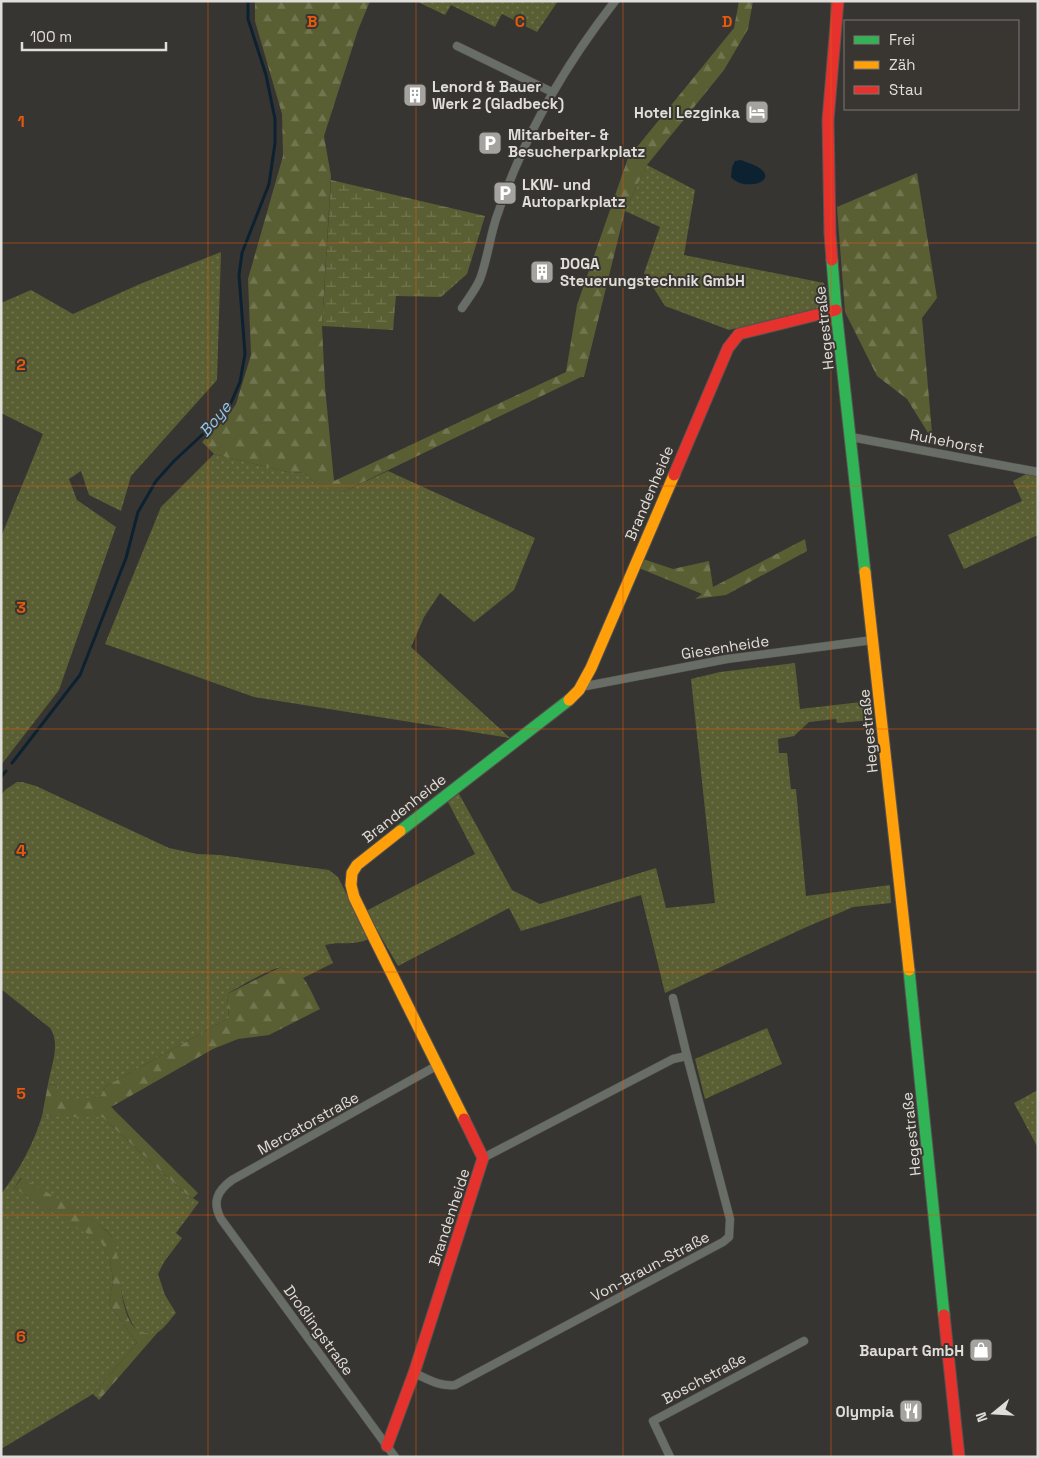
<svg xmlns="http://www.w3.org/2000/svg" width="1039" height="1458" font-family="'Space Grotesk',sans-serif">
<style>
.grass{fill:url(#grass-dots)}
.forest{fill:url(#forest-firs)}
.wetland{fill:url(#wetland-marsh)}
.water{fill:#0d2230}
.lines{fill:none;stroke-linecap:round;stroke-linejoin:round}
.stream{stroke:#0d2230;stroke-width:3}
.street-casing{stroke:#555351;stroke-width:9}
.fast-casing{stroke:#555351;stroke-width:13}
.slow-casing{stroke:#555351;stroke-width:13}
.jam-casing{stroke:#555351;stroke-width:13}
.street{stroke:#686d66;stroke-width:8}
.fast{stroke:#30b455;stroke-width:11}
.slow{stroke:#ff9f0a;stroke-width:11}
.jam{stroke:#e5322d;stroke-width:11}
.grid{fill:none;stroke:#e8590c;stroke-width:1;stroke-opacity:0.55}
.labels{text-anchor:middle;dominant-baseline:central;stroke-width:4;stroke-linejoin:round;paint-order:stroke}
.poi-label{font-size:15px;font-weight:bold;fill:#e0deda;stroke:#393530;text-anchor:start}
.street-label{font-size:15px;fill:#e0deda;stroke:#393530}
.water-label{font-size:16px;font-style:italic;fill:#91c7f0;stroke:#393530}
.grid-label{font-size:16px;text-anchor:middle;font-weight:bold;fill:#e8590c;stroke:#393530;stroke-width:4;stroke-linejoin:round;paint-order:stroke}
</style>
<defs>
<pattern id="grass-dots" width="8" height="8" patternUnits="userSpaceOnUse" patternTransform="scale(1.25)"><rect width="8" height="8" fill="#595f33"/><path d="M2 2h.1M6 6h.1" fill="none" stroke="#717650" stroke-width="1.8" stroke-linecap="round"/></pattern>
<pattern id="forest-firs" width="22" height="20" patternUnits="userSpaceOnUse" patternTransform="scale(1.25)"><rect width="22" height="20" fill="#595f33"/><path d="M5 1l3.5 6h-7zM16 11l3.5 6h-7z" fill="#717650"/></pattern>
<pattern id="wetland-marsh" width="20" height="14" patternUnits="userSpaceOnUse" patternTransform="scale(1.25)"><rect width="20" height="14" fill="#595f33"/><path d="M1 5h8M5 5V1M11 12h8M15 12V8" fill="none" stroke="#717650"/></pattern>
</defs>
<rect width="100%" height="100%" fill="#373532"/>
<g class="grass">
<path d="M416,1h142l-21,31 -35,-18 -7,13 -44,-22 -6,10z"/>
<path d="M647,165l48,25 -11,65 140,28 2,23 -97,24 -64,-24 -21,-33 16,-46 -35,-16z"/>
<path d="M221,252l-4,128 -86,96 -10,35 -32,-16 -8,-24 -12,8 8,21 39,27 -57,163 -58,75v-228l42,-103 -42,-21v-110l30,-13 42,24 67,-30z"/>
<path d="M214,454l74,18 17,1 9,9 29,10 45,-21 147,67 -21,52 -40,32 -34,-29 -16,24 -13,30 99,91 -256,-41 -149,-53 56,-137z"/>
<path d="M1026,474l12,3v58l-74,34 -16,-34 74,-34 -9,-20z"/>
<path d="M795,663l5,46 70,-8 2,19 -35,3 -1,-4 -27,3 -15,14 -16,3 1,14h8l4,36h5l10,107 84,-11 1,18 -38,4 -51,22 -137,64 -24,-98 -120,36 -12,-23 -111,58 -32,-55 109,-57 -28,-54 11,-8 54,98 28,14 116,-36 10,40 49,-5 -24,-224 29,-7z"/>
<path d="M17,782h5l14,4 133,62 28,6 23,1 109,15 9,7 31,62c-14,7 -30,2 -44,6l8,18 -30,15c-5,-6 -17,-11 -25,-10 -9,2 -42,20 -51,26l2,24 -123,68 -6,11 -38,5 -5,-6v-11l-9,-1c3,-17 13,-41 2,-56l-49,-39v-194l4,-5z"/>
<path d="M767,1028l15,36 -77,35 -10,-40z"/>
<path d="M1038,1090v58l-24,-45z"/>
<path d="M42,1116l11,1h49l84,77 13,8 -23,31 6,5 -18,24 -6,12 7,21 11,18c-5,5 -11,15 -18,19 -36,23 -41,-78 -46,-95l-6,-7 -20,-14 -65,-38 -7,10 87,53 9,18 3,22 -4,23 28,39 -44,51 -92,55v-255c19,-25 32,-49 41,-78z"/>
</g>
<g class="forest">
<path d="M255,1h115l-12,29 -34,106 7,40 -9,150 3,61 9,94 232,-109 11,-67 51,-147 106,-130 5,-27h14l-5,28 -24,41 -77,95 -22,46 -41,166h-3l-238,115 -8,-1 -21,-9 -9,-9 -17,-1 -74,-18 -12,-12 25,-25 9,-13 15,-49 -3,-76 35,-123 -1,-42 -27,-93z"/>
<path d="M917,173l20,125 -15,20 11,126 -4,-1 1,-7 -23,-37 -30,-23 -32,-64 -8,-105z"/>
<path d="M805,539l2,12 -81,44 -31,4 7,-5 -63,-26 4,-9 30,10 36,-8 4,26z"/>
<path d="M279,968c3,0 9,0 12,1 15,4 22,28 29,40l-51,26 -31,4 -25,10 -102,58 87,86 -5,5 -7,-4 -84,-77h-49l-11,-1 6,-32 9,1v11l5,5 38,-4 6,-11 123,-68 -2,-24z"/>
<path d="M22,1178c17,10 82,45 90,59 13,23 0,108 46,95l-59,68 -6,-6 44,-51 -28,-39 4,-23 -3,-22 -9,-17 -87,-54z"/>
</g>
<path class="wetland" d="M331,180l154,36 -18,58 -26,23 -45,-1 -3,34 -71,-4z"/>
<path class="water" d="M741,160c7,3 16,5 21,10 14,13 -20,21 -31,7l1,-10 3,-6z"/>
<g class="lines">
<g class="stream">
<path d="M12,763l68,-88 46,-117 12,-46 18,-31 18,-20 43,-40 13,-16 10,-23 5,-28 -6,-79 3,-22 27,-69 6,-41v-24l-9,-44 -18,-56v-18"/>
<path d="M1,777l5,-6"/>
</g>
<g class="street-casing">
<g id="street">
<path d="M457,46l95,46"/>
<path d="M462,308c6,-9 14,-19 18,-29 8,-21 10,-45 18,-66 26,-77 67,-148 117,-212"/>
<path d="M851,437l187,35"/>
<path d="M581,687l146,-28 146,-19"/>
<path d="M673,998l14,58"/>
<path d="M414,1373c14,6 26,14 41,12l268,-143 6,-5 1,-18 -43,-163 -14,3 -190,99"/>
<path d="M395,1457l-174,-238c-9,-17 -4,-28 11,-39l206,-115"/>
<path d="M670,1457l-17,-36 151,-80"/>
</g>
</g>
<g class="fast-casing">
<g id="fast">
<path d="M832,260l4,50 29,262"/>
<path d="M400,831l169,-131"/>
<path d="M909,970l35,345"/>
</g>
</g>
<g class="slow-casing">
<g id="slow">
<path d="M865,572l44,398"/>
<path d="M569,700l10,-10 12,-22 83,-193"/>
<path d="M400,831l-43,34 -5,8 -1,12 3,12 16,33 94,189"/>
</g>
</g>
<g class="jam-casing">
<g id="jam">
<path d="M832,260l-2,-27 -2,-113 10,-119"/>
<path d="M674,475l54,-127 11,-14 97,-24"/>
<path d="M944,1315l15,142"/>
<path d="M387,1446l27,-73 69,-215 -19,-39"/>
</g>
</g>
<use href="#street" class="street"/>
<use href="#fast" class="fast"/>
<use href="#slow" class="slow"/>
<use href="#jam" class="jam"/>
</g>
<path class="grid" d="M208,1v1456M416,1v1456M623,1v1456M831,1v1456M1,243h1037M1,486h1037M1,729h1037M1,972h1037M1,1215h1037"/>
<defs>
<g id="building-square" transform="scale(1.25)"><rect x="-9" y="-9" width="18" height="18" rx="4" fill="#a5a39f" stroke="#393530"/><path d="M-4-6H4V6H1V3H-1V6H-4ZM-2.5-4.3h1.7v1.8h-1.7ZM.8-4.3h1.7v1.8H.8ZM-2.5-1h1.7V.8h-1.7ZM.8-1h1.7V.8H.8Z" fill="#fff"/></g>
<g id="hotel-square" transform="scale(1.25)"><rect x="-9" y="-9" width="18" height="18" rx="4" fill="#a5a39f" stroke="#393530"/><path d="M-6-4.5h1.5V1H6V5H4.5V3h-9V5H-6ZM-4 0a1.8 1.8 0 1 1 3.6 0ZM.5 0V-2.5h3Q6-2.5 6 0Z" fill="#fff"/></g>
<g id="parking-square" transform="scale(1.25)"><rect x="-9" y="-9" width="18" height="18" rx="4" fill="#a5a39f" stroke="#393530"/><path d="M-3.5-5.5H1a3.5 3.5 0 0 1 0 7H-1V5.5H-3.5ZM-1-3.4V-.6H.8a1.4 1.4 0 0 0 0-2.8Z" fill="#fff"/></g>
<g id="shop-square" transform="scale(1.25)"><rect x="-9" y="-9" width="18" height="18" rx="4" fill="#a5a39f" stroke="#393530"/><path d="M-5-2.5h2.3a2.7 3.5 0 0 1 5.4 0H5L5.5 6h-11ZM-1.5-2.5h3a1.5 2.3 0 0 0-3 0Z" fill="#fff"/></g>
<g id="restaurant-square" transform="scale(1.25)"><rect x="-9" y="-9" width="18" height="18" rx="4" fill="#a5a39f" stroke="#393530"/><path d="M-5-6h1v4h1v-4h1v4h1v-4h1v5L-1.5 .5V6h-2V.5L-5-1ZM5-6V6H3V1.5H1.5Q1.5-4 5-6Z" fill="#fff"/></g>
</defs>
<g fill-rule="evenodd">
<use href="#building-square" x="415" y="95"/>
<use href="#hotel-square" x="757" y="112"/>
<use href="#parking-square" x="490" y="143"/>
<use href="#parking-square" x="505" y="193"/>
<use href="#building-square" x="542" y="272"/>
<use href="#shop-square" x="981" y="1350"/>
<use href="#restaurant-square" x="911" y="1411"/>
</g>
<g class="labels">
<g class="poi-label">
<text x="432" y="86">Lenord &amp; Bauer<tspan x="432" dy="17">Werk 2 (Gladbeck)</tspan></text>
<text x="740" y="112" text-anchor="end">Hotel Lezginka</text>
<text x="508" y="134">Mitarbeiter- &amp;<tspan x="508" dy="17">Besucherparkplatz</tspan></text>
<text x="522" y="184">LKW- und<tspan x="522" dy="17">Autoparkplatz</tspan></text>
<text x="560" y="263">DOGA<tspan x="560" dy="17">Steuerungstechnik GmbH</tspan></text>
<text x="964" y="1350" text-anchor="end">Baupart GmbH</text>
<text x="894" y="1411" text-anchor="end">Olympia</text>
</g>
<g class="street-label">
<text transform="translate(824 328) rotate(-96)">Hegestraße</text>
<text transform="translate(947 441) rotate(11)">Ruhehorst</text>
<text transform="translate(649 493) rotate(-67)">Brandenheide</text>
<text transform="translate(725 647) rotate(-9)">Giesenheide</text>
<text transform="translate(868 731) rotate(-96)">Hegestraße</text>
<text transform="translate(404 808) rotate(-38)">Brandenheide</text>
<text transform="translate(308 1123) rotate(-29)">Mercatorstraße</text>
<text transform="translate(911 1134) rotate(-96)">Hegestraße</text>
<text transform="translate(449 1217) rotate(-72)">Brandenheide</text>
<text transform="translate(650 1266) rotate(-28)">Von-Braun-Straße</text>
<text transform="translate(319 1330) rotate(54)">Droßlingstraße</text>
<text transform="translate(704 1378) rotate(-28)">Boschstraße</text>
</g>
<g class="water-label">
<text transform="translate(215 419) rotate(-50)">Boye</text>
</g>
</g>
<g class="grid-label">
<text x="312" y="27">B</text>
<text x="520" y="27">C</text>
<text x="727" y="27">D</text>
<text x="21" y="127">1</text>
<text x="21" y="370">2</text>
<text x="21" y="613">3</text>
<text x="21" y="856">4</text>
<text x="21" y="1099">5</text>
<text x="21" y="1342">6</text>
</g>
<rect width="1039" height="1458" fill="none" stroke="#e0deda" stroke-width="5"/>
<rect x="844" y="20" width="175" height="90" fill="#393530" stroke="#7c7974"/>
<rect x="854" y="36" width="25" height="8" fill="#30b455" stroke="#7c7974"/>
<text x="889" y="45" font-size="15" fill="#e0deda">Frei</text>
<rect x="854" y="61" width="25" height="8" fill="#ff9f0a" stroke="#7c7974"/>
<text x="889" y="70" font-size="15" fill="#e0deda">Zäh</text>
<rect x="854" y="86" width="25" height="8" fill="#e5322d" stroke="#7c7974"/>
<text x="889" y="95" font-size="15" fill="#e0deda">Stau</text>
<g transform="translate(994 1413) rotate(252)" stroke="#393530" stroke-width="4" paint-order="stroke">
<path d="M0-4L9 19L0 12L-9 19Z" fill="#e0deda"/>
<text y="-8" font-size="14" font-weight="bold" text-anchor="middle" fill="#e0deda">N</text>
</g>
<path d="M22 42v8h144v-8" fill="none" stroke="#e0deda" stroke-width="2.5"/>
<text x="30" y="42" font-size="15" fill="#e0deda" stroke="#393530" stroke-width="4" paint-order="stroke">100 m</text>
</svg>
